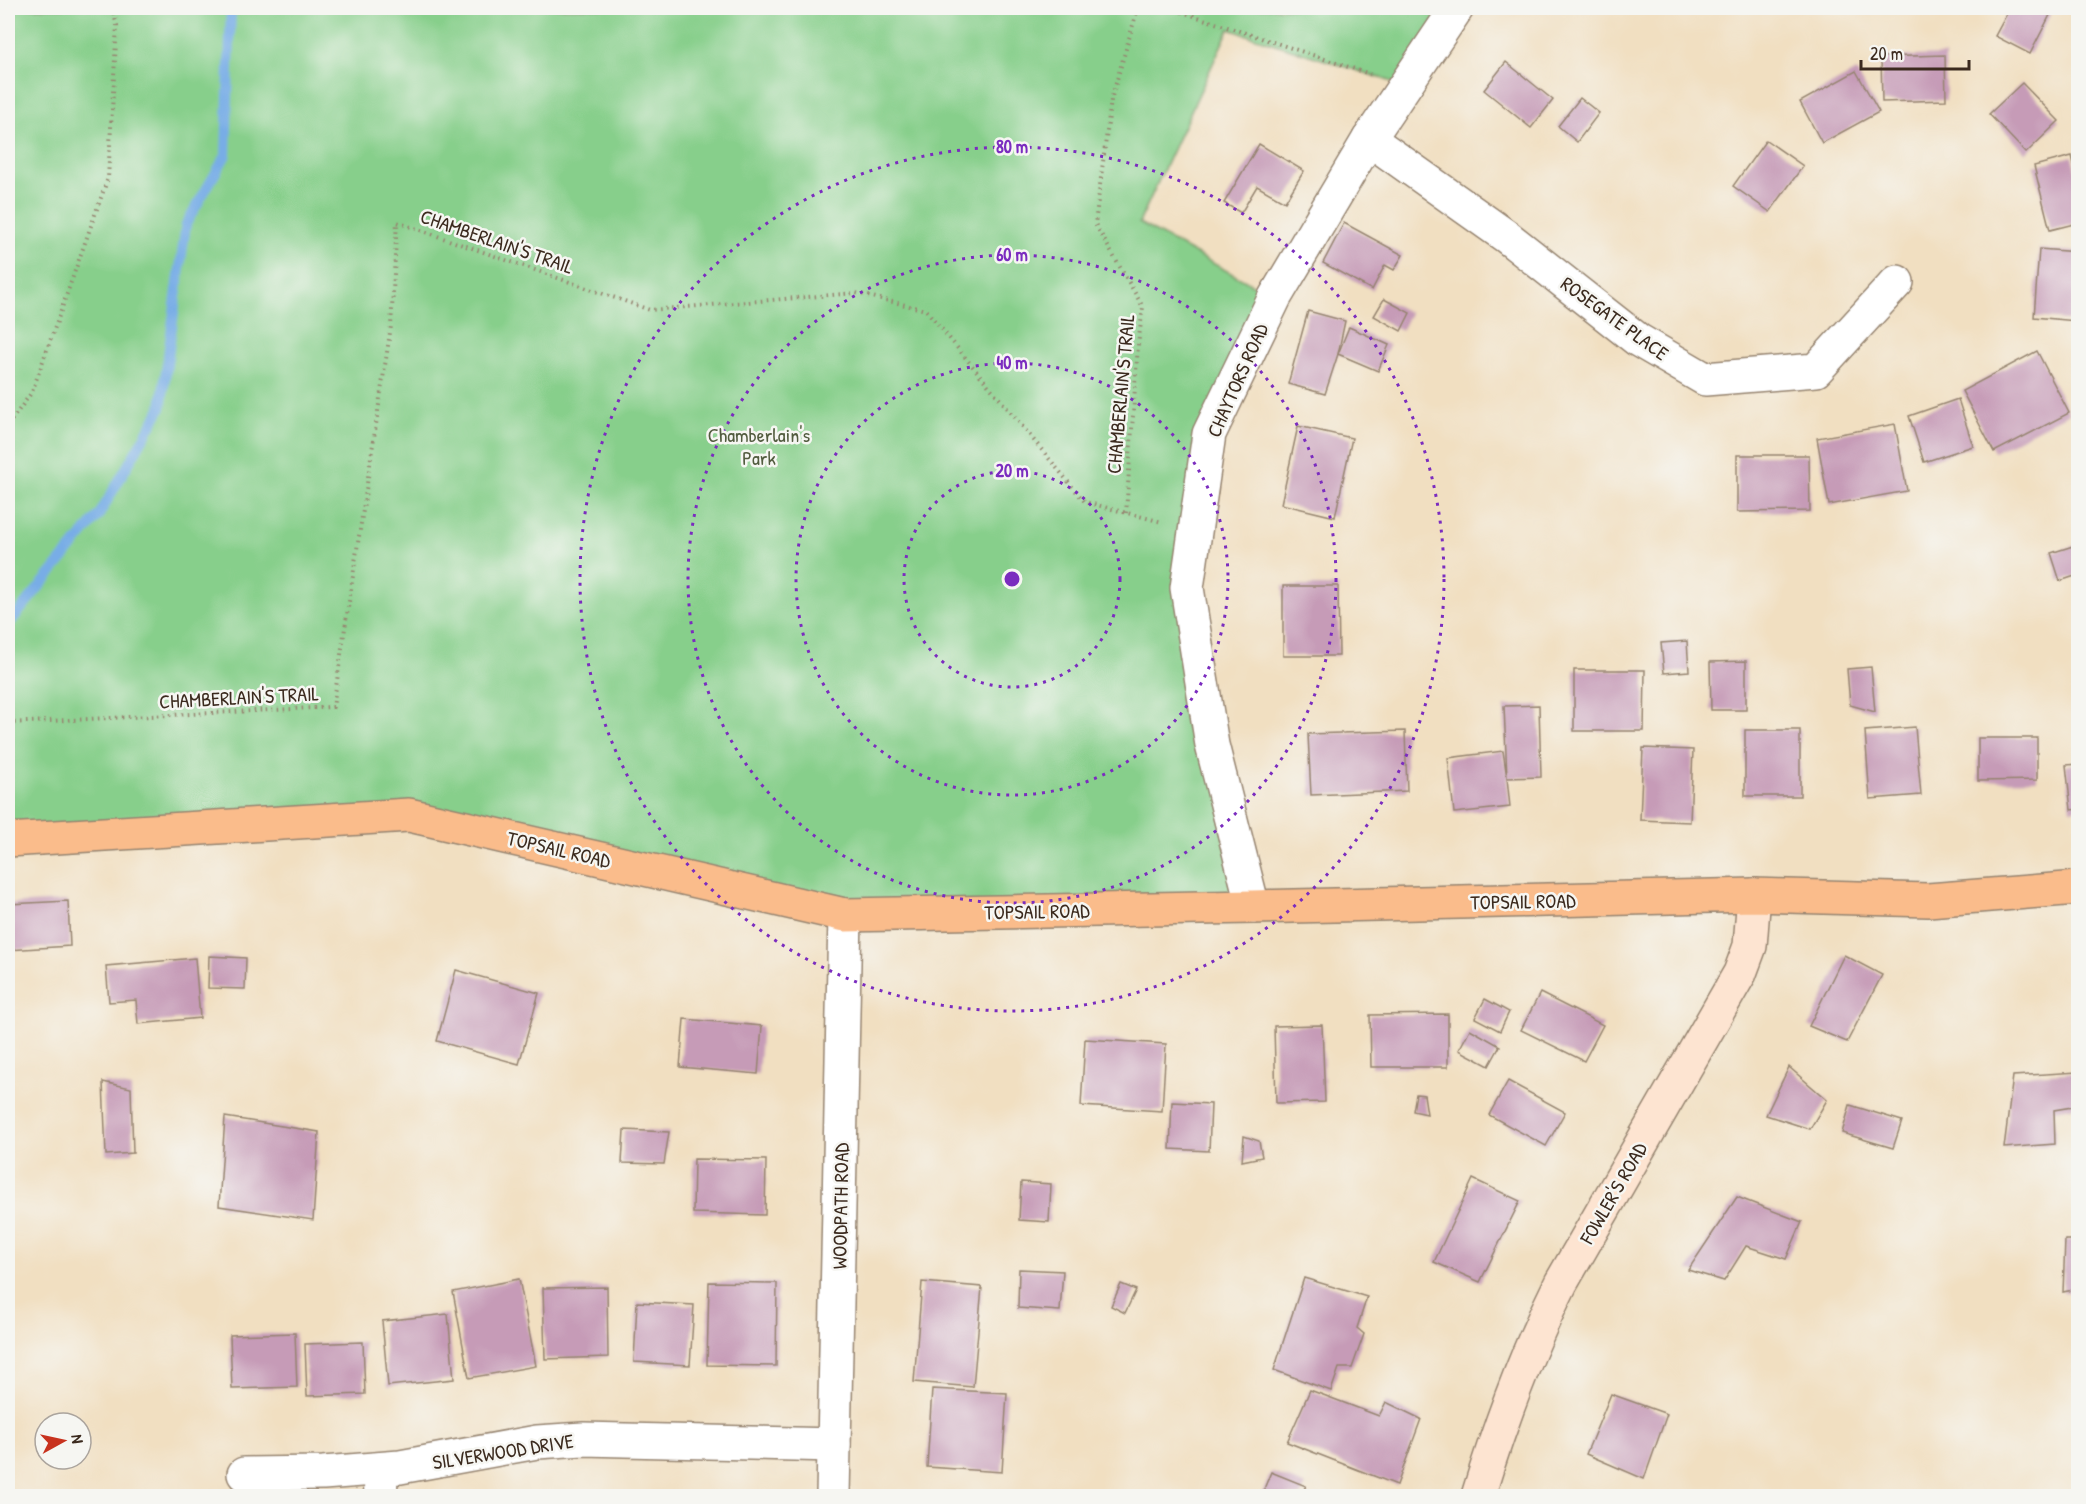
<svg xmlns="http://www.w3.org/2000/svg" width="2086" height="1504" font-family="'Patrick Hand',sans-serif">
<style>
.green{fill:#87cf8b;stroke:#617c54;stroke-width:1.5}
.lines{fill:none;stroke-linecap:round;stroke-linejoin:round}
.stream{stroke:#78ade6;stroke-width:10}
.building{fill:#c69bb7}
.street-casing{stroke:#968470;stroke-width:36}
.secondary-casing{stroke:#968470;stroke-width:36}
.primary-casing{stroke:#968470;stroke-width:36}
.path{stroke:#968470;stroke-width:4;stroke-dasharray:1.5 4.5;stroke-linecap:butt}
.street{stroke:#fff;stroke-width:33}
.secondary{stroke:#fde4d1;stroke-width:33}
.primary{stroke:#fabc8b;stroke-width:33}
.ring{fill:none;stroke:#7b2cbf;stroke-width:3;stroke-dasharray:3 6}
.labels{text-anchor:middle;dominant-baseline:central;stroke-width:5;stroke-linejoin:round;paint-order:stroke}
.street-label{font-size:20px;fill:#3b2a1e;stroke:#f6f6f2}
.park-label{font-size:20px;fill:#525c3f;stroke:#f6f6f2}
.centre{fill:#7b2cbf;stroke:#f6f6f2;stroke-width:3}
.ring-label{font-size:18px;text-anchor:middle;font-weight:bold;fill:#7b2cbf;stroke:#f6f6f2;stroke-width:5;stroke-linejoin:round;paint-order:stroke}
</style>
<rect width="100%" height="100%" fill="#f6f6f2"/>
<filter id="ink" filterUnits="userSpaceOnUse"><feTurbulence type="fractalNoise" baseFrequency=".0167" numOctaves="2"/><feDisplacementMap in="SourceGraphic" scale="12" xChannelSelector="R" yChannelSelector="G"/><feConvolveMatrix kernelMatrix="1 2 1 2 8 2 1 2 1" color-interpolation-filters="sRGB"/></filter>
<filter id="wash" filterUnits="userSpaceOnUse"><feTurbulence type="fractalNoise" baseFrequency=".008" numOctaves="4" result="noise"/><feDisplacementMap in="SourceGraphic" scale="24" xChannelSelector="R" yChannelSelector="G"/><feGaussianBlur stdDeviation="1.35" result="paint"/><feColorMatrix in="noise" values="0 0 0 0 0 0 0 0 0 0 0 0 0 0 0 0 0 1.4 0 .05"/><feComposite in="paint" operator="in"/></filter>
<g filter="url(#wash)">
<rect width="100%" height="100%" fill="#f1dfc1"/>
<path class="green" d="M8,8h1449l-52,78 -176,-57 -90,194 136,74 -66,137 -22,154 66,319 -408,8 -436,-100 -401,25z"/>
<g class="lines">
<path class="stream" d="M8,625l91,-110 62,-107 25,-184 40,-69 5,-147"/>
</g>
<g id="blocks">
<g class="building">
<path d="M2010,8h31l10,5 -21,41 -35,-18z"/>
<path d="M1945,55l1,45 -64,2 -1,-45z"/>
<path d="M1506,62l47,38 -22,28 -47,-38z"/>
<path d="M1856,71l23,41 -57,31 -22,-41z"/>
<path d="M2022,83l37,38 -33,32 -37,-39z"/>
<path d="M1580,98l19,15 -22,29 -19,-16z"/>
<path d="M1766,140l37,26 -33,46 -37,-26z"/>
<path d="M1259,144l45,27 -19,31 -28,-16 -16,27 -17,-10z"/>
<path d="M2072,156l6,24v43l-28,7 -16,-64z"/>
<path d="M1344,223l59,32 -9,15 -9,-5 -13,25 -49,-27z"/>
<path d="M2039,249l39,3 -2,69 -42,-4z"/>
<path d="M1384,299l26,14 -9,18 -27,-15z"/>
<path d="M1308,311l37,10 -7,33 -13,40 -37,-10z"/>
<path d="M1349,327l40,18 -11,26 -40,-17z"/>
<path d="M2037,351l32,62 -75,39 -32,-61z"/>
<path d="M1958,399l15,47 -49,16 -15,-46z"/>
<path d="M1895,424l12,67 -78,14 -12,-67z"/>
<path d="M1298,426l54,12 -17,79 -54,-13z"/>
<path d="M1737,455h72l1,56 -73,1z"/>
<path d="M2076,545l2,7v23l-18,6 -9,-28z"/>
<path d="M1283,586h55l1,70h-56z"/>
<path d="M1687,641l2,30 -25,2 -3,-30z"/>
<path d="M1746,661v49h-35l-1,-48z"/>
<path d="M1871,667l4,45 -25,-7 -3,-36z"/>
<path d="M1574,670h71l-1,61h-70z"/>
<path d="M1539,705l2,72 -34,1 3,29 -56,6 -6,-55 55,-7 4,27 -3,-72z"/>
<path d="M1915,727l6,68 -51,4 -5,-68z"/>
<rect x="1745" y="730" width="55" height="66"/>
<path d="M1405,731l2,60 -96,4 -3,-61z"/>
<path d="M1978,738h59v42l-59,1z"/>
<path d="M1643,748l50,2 -3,72 -50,-2z"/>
<path d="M2078,764v45l-7,1 -5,-45z"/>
<path d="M68,901l2,45 -62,4v-46z"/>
<path d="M1844,955l38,20 -35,67 -38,-16z"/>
<path d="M209,956l37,2 -1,31 -37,-1z"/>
<path d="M195,958l5,60 -62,6 -2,-24 -27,2 -3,-36z"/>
<path d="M456,970l83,23 -20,71 -82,-23z"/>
<path d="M8,990h1l2,30h-3z"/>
<path d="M1540,993l63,32 -19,36 -63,-31z"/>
<path d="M1485,999l24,13 -9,19 -25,-13z"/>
<path d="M1448,1014v53h-77l-1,-52z"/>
<path d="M684,1019l78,7 -4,48 -78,-7z"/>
<path d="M1322,1025l3,77 -49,1 -2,-77z"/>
<path d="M1470,1029l30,17 -11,20 -30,-16z"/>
<path d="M1085,1039l81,5 -4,67 -81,-5z"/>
<path d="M1789,1067l38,33 -17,29 -44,-14z"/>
<path d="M2078,1072v34l-24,4 1,34 -51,4 9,-72z"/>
<path d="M1508,1081l57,31 -19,34 -57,-31z"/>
<path d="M103,1082l28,6 2,65 -27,2z"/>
<path d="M1416,1094l8,1 3,19 -14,-3z"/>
<path d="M1172,1102l39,2 -2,47 -39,-2z"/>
<path d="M1850,1105l52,16 -9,27 -51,-15z"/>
<path d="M225,1117l94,15 -6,88 -94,-14z"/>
<path d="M624,1130l45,2 -5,32 -42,-1z"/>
<path d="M1244,1136l15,5 3,16 -20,4z"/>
<path d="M694,1159l72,1 -1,55 -72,-2z"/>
<path d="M1473,1179l47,22 -40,81 -46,-20z"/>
<path d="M1021,1182l30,2 -2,38 -30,-2z"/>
<path d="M1737,1197l65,25 -16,37 -40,-13 -22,35 -36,-11z"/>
<path d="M2065,1240h13v49l-15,3z"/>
<path d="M1019,1269l44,2 -3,40 -42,-3z"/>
<path d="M1304,1278l63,19 -10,31 7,6 -12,34h-13l-8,23 -57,-21z"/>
<path d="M519,1279l17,87 -67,12 -16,-86z"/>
<path d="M709,1282l68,1 -1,83 -69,-1z"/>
<path d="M922,1282l60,5 -9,100 -59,-5z"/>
<path d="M1121,1284l15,6 -11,23 -14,-7z"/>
<path d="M607,1287l1,70 -63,2 -2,-71z"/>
<path d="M637,1302l57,3 -4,60 -56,-3z"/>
<path d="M448,1314l6,65 -66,7 -6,-65z"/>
<path d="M295,1333l2,54 -65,2 -2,-54z"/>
<path d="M363,1342l2,52 -58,2 -2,-52z"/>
<path d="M932,1389l75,4 -5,79 -75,-5z"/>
<path d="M1310,1390l69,26 7,-14 35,17 -24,66 -110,-43z"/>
<path d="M1611,1394l56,20 -23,65 -58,-25z"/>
<path d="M1271,1472l35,14 -6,10h-39z"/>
</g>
</g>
</g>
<g filter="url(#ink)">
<use href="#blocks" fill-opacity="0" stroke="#968470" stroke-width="1.5"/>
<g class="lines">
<g class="street-casing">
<g id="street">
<path d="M1369,139l138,98 131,103 67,39 111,-9 81,-88"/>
<path d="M1253,907l-41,-162 -25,-157 22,-154 66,-137 94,-158 88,-131"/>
<path d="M380,1469l1,27"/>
<path d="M244,1474l79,-1 77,-6 137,-25 46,-3 251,6"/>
<path d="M833,1496l12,-581"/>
</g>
</g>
<g class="secondary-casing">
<path id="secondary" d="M1478,1496c22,-72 49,-145 83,-213l179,-310 10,-27 4,-51"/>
</g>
<g class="primary-casing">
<path id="primary" d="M8,840l401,-25 436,100 408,-8 501,-12 174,5 150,-12"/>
</g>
<g class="path">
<path d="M1170,8l200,66"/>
<path d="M8,425l24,-33 76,-214 9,-153 -5,-17"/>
<path d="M1126,513l12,-168 5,-38 -48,-83 16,-124 27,-92"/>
<path d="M8,723l325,-16 58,-381 6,-104 253,88 206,-17 70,17 159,192 77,20"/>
</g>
<use href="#street" class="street"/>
<use href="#secondary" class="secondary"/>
<use href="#primary" class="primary"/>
</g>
</g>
<g class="ring">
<circle cx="1012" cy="579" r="108"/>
<circle cx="1012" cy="579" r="216"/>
<circle cx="1012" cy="579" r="324"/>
<circle cx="1012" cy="579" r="432"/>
</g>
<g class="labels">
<g class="street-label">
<text transform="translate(497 241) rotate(19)">CHAMBERLAIN'S TRAIL</text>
<text transform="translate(1615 318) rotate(36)">ROSEGATE PLACE</text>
<text transform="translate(1237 380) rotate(-66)">CHAYTORS ROAD</text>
<text transform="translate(1120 394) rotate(-85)">CHAMBERLAIN'S TRAIL</text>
<text transform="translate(239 697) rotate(-3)">CHAMBERLAIN'S TRAIL</text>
<text transform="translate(559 849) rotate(13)">TOPSAIL ROAD</text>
<text transform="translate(1523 901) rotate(-1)">TOPSAIL ROAD</text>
<text transform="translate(1037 911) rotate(-1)">TOPSAIL ROAD</text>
<text transform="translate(1613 1193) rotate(-60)">FOWLER'S ROAD</text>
<text transform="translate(840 1206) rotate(-89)">WOODPATH ROAD</text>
<text transform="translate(503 1451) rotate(-9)">SILVERWOOD DRIVE</text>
</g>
<g class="park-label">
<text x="759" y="434">Chamberlain's<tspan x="759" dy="23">Park</tspan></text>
</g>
</g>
<circle cx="1012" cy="579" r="9" class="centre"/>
<g class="ring-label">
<text x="1012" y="153">80 m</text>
<text x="1012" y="261">60 m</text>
<text x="1012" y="369">40 m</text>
<text x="1012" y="477">20 m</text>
</g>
<rect width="2086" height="1504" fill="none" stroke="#f6f6f2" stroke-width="30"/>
<g transform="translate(63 1441) rotate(82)"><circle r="28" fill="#f6f6f2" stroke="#aba49d" stroke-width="1.5"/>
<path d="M0-4.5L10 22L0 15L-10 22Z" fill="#c8321e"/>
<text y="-9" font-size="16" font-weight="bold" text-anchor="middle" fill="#3b2a1e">N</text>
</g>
<path d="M1861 60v9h108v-9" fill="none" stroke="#3b2a1e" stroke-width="3"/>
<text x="1870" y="60" font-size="18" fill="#3b2a1e" stroke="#f6f6f2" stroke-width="4.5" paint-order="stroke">20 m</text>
</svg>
